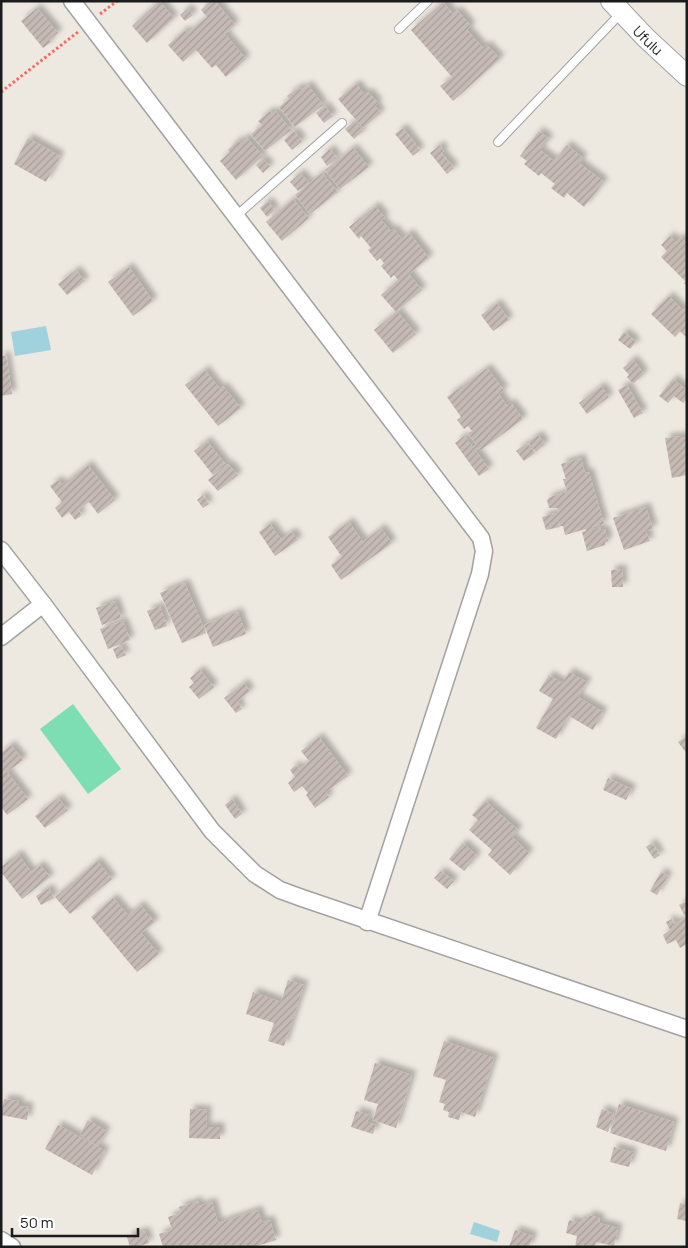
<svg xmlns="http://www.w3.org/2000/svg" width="688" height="1248" font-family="Manrope,sans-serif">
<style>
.pitch{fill:#7cdeb2}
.water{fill:#9fd2dc}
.building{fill:url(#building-hatch);filter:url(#shadow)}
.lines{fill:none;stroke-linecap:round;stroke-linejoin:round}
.service-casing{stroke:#a2a2a2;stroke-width:10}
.minor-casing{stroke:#a2a2a2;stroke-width:19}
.tertiary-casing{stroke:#a2a2a2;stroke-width:22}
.path{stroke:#fb6963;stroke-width:3;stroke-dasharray:2.5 2.5;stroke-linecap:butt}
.service{stroke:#fff;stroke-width:8}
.minor{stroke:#fff;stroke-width:16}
.tertiary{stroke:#fff;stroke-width:20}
.labels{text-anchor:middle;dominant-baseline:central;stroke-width:4;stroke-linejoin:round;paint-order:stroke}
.street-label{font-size:14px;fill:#1b1b1b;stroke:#fff}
</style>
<defs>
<pattern id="building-hatch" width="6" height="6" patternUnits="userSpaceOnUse" patternTransform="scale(1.25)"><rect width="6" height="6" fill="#c5bab4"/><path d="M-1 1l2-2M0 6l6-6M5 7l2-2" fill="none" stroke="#a99f9a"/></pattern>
<filter id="shadow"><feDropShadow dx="4.5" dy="-4.5" stdDeviation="2.5" flood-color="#0004"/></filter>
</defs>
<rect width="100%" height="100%" fill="#ede8e0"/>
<path class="pitch" d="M73,704l48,65 -33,25 -48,-65z"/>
<g class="water">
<path d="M46,326l5,24 -36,6 -4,-24z"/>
<path d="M474,1222l26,9 -3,11 -27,-8z"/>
</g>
<g class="building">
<path d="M159,1l15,17 -27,25 -15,-17z"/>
<path d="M210,1h5l20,24 -10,9 21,25 -20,18 -10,-12 -4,3 -16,-18 -13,12 -15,-17 17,-15 2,3 20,-16 -6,-7z"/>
<path d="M443,2l10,12 4,-4 14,16 -4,4 16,18 4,-3 13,14 -47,42 -13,-15 12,-9 -41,-47z"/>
<path d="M37,8l21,25 -9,7 2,2 -8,6 -22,-27z"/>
<path d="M188,8l5,7 -8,6 -5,-6z"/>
<path d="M356,84l9,11 3,-3 10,11 -3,3 6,7 -18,15 -25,-29z"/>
<path d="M308,85l15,20 -28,22 -16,-20 10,-8 -2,-3 12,-9 2,3z"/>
<path d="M325,106l8,10 -9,7 -8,-10z"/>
<path d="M270,111l2,3 4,-3 15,19 -26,21 -14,-17 11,-9 -4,-4z"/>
<path d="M354,121l9,10 -9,8 -9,-10z"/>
<path d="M403,128l17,22 -7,6 -18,-22z"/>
<path d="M294,131l8,10 -10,9 -8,-10z"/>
<path d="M539,131l10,8 -9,11 14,11 13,-16 16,13 -4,5 25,19 -20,25 -17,-14 -3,5 -13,-10 4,-4 -14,-11 -2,3 -15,-12 3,-3 -7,-5z"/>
<path d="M246,137l17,19 -27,24 -16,-19 10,-9 -2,-2 10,-10 2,3z"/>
<path d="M28,138l32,18 -14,26 -32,-18z"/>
<path d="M440,145l4,6 -3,2 13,15 -7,6 -17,-21z"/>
<path d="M353,148l16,19 -29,22 -15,-19z"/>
<path d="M330,149l7,9 -10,8 -6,-9z"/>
<path d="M263,159l7,7 -7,7 -7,-8z"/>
<path d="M300,173l9,10 -11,8 -8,-9z"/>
<path d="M322,173l16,19 -28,22 -15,-19z"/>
<path d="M293,199l16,19 -27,23 -16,-19z"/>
<path d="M268,201l7,9 -8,7 -7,-9z"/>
<path d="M375,206l10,12 -4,2 10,11 3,-2 8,10 7,-6 20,25 -20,16 13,16 -25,21 19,23 -23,19 -19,-23 22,-18 -15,-17 17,-15 -4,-5 -3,3 -10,-12 3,-3 -4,-5 -3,3 -9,-11 3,-2 -10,-12 -2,3 -10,-12z"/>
<path d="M670,236l6,6 5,-5 6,6v43l-3,-3 2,-1 -25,-25 6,-6 -6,-6z"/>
<path d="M129,267l24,34 -20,15 -25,-34z"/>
<path d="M76,270l9,11 -18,14 -9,-11z"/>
<path d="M669,296l14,14 4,-3v31l-7,-7 -5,6 -24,-23z"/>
<path d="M497,303l12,17 -16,11 -12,-16z"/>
<path d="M624,332l12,10 -6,7 -12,-9z"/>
<path d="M1,356h5l6,38 -11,2z"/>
<path d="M633,359l11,15 -11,10 -6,-7 2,-2 -6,-7z"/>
<path d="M487,368l17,22 -5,4 8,12 4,-3 12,16 -42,31 -2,-2 -3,3 13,18 -10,7 -24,-33 9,-7 9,11 3,-3 -8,-11 4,-2 -4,-5 -4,3 -7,-9 4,-3 -14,-20z"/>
<path d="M205,370l15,19 3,-3 18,22 -23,18 -33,-41z"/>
<path d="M673,379l14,11v9l-4,4 -9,-7 -6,7 -9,-7z"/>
<path d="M627,385l16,28 -9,5 -16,-28z"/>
<path d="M601,386l8,11 -22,17 -8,-11z"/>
<path d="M538,435l7,9 -9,8 -8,-10z"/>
<path d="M683,436v1h3l1,1v37l-15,3 -7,-40z"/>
<path d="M207,441l19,24 -13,10 -19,-24z"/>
<path d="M527,443l8,10 -11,8 -8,-10z"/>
<path d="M581,458l4,15 4,-1 15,52 -11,3 1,2 6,-2 1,4 4,-2 3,12 -3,1v3l-18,6 -5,-19 4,-1v-2l-21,6 -2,-9h-3l-4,-13h3l-1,-5h-9l-2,-8 3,-3 17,-5 -4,-13h3l-5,-15z"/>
<path d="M228,464l10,11 -20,16 -10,-11z"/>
<path d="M88,465l27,35 -17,14 -9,-12 -11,8 4,5 -7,5 -6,-8 -7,6 -7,-10 7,-6 -12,-16 8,-6 4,5z"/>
<path d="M203,495l6,9 -6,4 -6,-8z"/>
<path d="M646,507l7,22 -7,2 4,10 -26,9 -11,-32z"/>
<path d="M556,513l4,14 -14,3 -4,-13z"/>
<path d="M349,522l14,20 18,-14 11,15 -51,37 -10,-15 11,-8 -14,-20z"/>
<path d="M270,524l11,15 11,-7 6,8 -23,16 -16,-24z"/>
<path d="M622,569l1,18h-11l-1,-17z"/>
<path d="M185,583l21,50 -24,10 -22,-50z"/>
<path d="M115,601l6,17 -19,7 -6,-17z"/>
<path d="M160,606l7,20 -12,4 -8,-19z"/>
<path d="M238,612l8,22 -33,13 -9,-22z"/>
<path d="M123,621l7,19 -22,9 -8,-20z"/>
<path d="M121,646l5,9 -9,4 -4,-10z"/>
<path d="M200,670l14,17 -15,12 -10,-12 5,-4 -4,-5z"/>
<path d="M569,672l18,10 -9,15 25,15 -10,18 -24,-14 -13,23 -20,-11 17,-29 -14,-8 10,-16 13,8z"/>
<path d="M244,683l6,8 -13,11 5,7 -6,4 -12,-15z"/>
<path d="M687,736v18l-9,-12z"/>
<path d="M319,737l29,39 -22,16 3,5 -14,11 -9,-13 2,-2 -6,-7 -8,6 -6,-9 7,-6 -5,-7 6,-5 3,4 10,-8 -8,-10z"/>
<path d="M11,745l12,15 -16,12 21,27 -21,16 -6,-8v-54z"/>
<path d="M608,778l24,11 -6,11 -23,-10z"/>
<path d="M58,798l10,12 -23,18 -10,-12z"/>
<path d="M232,799l10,15 -7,5 -10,-14z"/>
<path d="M485,801l33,29 -6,7 17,16 -19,22 -22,-20 4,-5 -23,-20 9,-10 -6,-5z"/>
<path d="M463,843l14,13 -13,15 -15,-12z"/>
<path d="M652,843l8,12 -6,4 -8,-12z"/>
<path d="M18,854l13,18 9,-7 10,12 -28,22 -21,-27v-5z"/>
<path d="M97,861l15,18 -42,35 -15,-17z"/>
<path d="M441,871l13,10 -7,8 -13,-11z"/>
<path d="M661,872l7,4 -11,19 -7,-4z"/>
<path d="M49,888l5,10 -13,7 -5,-9z"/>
<path d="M113,898l15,17 12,-10 15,17 -14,11 18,21 -22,18 -46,-55z"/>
<path d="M687,901v43l-7,4 -4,-8 -9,4 -4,-9 7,-5 -4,-8 6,-3 2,5 12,-6 -7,-13z"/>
<path d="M288,980l16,5 -20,61 -16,-5 6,-18 -28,-9 7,-22 28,10z"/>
<path d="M444,1041l50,17 -19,59 -14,-5 -2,8 -11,-3 1,-5 -6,-2 2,-6 -6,-2 7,-22 -13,-4z"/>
<path d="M375,1063l37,12 -16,53 -23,-8 5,-16 -14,-4z"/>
<path d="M4,1099l15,2v5l10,1 -2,13 -26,-5z"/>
<path d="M619,1104l55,18 -8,29 -56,-18z"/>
<path d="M190,1109l17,1 -1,17h14v12l-31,-1z"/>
<path d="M602,1109l12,5 -6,18 -12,-5z"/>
<path d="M356,1111l14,4 -3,7 9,3 -3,9 -22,-7z"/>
<path d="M88,1120l18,11 -8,15 -18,-11z"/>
<path d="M58,1125l47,26 -13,24 -47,-26z"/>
<path d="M614,1147l19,5 -4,15 -19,-5z"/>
<path d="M198,1201l1,5 13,-4 6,21 40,-13 4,12 8,-2 6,20 -22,7h-91l-4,-13 13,-4 -4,-13 13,-4 -2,-6z"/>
<path d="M680,1203l7,2v16l-10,-2z"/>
<path d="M588,1215l12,3 -1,5 19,5 -4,18 -18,-4 -1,5h-20l2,-11 -11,-3 3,-13 11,3v-4l7,1z"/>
<path d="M515,1230l18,6 -4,11h-20z"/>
<path d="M145,1231l4,12 -13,4h-6l-3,-10z"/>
</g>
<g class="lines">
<g class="service-casing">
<g id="service">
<path d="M399,29l29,-28"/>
<path d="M498,142l123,-129"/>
<path d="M236,216l106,-93"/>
</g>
</g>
<g class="minor-casing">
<g id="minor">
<path d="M72,1l409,537 3,13 -4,23 -113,348"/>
<path d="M1,550l42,54 169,227 43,43 25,16 22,8 385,131"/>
<path d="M1,637l42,-33"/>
<path d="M1,1240l11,7"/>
</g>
</g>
<g class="tertiary-casing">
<g id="tertiary">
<path id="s1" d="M611,1l35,37 41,38"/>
</g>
</g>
<g class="path">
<path d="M100,14l17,-13"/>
<path d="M1,92l77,-60"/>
</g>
<use href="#service" class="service"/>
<use href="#minor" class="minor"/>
<use href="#tertiary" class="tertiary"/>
</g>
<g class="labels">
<g class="street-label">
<text stroke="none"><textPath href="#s1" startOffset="54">Ufulu</textPath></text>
</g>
</g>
<rect width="688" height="1248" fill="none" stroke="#1b1b1b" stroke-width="5"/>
<path d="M12 1228v8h126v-8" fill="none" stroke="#1b1b1b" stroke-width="2.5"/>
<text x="20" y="1228" font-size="15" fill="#1b1b1b" stroke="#ffffff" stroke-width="4" paint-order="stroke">50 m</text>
</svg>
